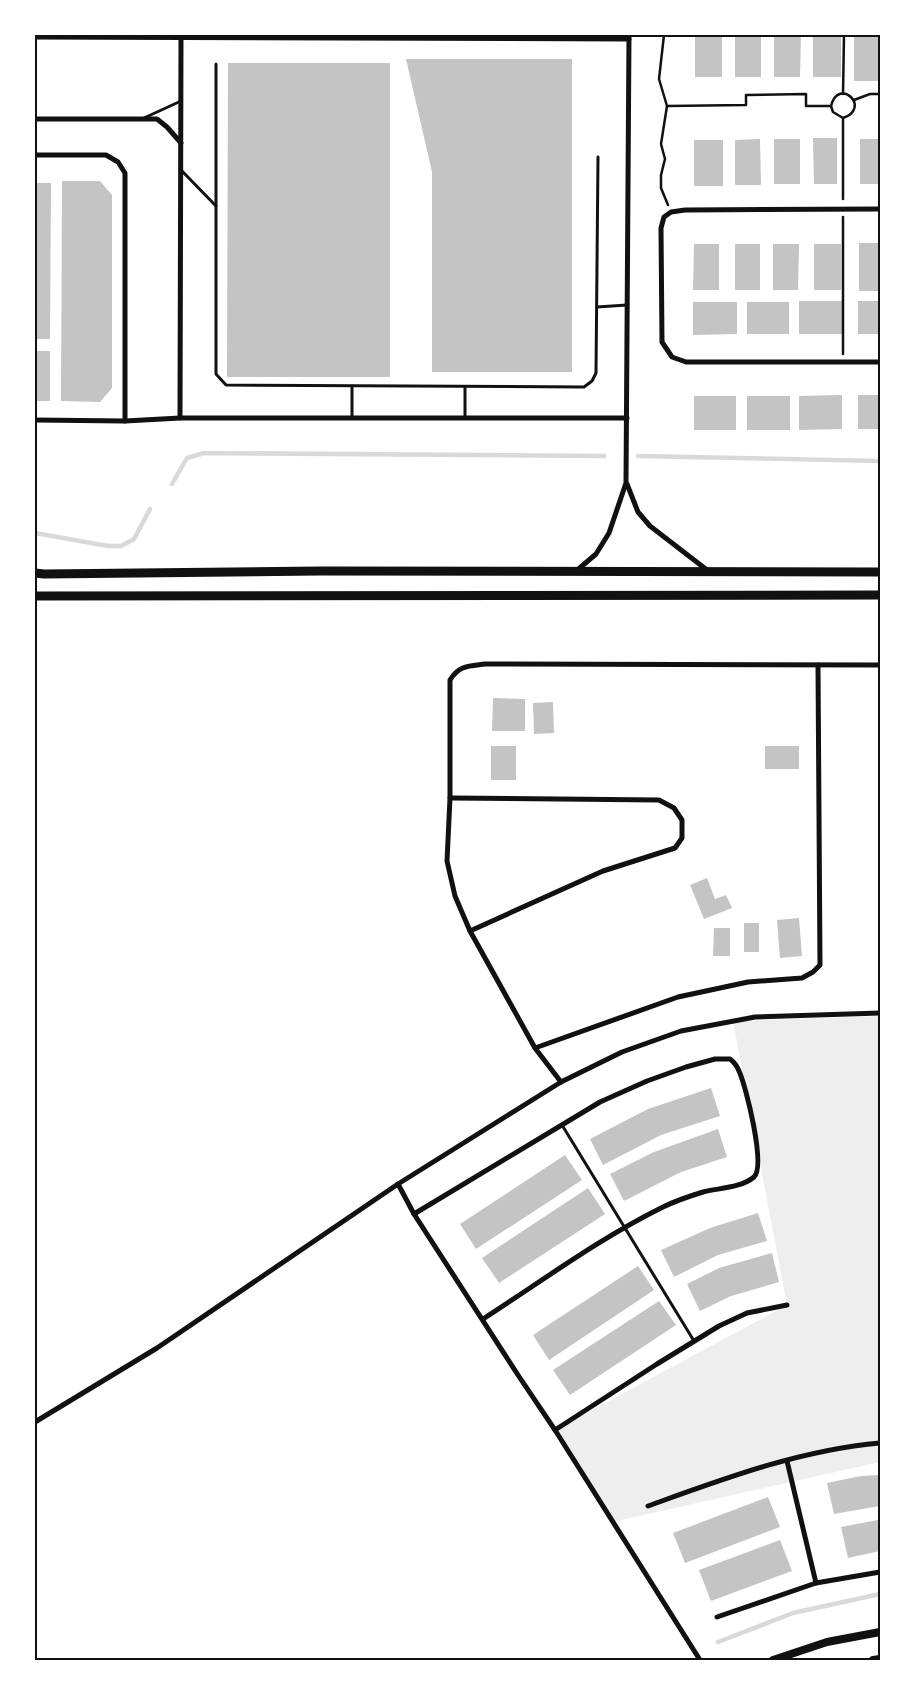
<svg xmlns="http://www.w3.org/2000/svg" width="915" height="1695" font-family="'Work Sans',sans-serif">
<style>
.green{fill:#eee}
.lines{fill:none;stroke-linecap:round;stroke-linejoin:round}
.stream{stroke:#d9d9d9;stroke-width:4.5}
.building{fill:#c4c4c4}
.path{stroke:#111;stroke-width:2.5}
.service{stroke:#111;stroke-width:3}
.minor{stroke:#111;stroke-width:5}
.tertiary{stroke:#111;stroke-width:8}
.secondary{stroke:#111;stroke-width:9}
.neatline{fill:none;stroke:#111;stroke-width:2}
</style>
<rect width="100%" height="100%" fill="#fff"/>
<path class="green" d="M880,1016v446l-268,60 -57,-92 232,-125 -54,-284z"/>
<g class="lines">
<g class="stream">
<path d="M638,456l242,5"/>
<path d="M172,484l15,-26 17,-5 400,3"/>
<path d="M35,533l73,13h13l13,-7 16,-30"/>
<path d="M718,1642l75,-29 87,-19"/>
</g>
</g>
<g class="building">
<rect x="695" y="35" width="27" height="42"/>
<rect x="735" y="35" width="26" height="42"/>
<path d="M774,35h27l-1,42h-26z"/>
<rect x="813" y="35" width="28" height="42"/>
<rect x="854" y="35" width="26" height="46"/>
<path d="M406,59h166v313h-140v-200z"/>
<path d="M228,63h162v314h-163z"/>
<path d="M813,138h24v46h-23z"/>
<path d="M760,139l1,46h-26v-45z"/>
<rect x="774" y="139" width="26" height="45"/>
<rect x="860" y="139" width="20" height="45"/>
<rect x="694" y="140" width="29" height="46"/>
<path d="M62,181h38l12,14v193l-12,14 -39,-1z"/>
<path d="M35,183h16l-1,156h-15z"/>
<rect x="859" y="243" width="21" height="48"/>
<path d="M694,244h25v46h-26z"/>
<rect x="735" y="244" width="25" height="46"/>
<path d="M773,244h26l-1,46h-25z"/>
<rect x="814" y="244" width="27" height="46"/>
<rect x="799" y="301" width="43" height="33"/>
<rect x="858" y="301" width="22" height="33"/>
<path d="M693,302h44v32l-44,1z"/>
<rect x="747" y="302" width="42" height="32"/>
<rect x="35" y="351" width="15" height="50"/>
<path d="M842,395v34l-43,1v-34z"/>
<rect x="858" y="395" width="22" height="34"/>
<rect x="694" y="396" width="42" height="34"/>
<rect x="747" y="396" width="43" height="34"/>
<path d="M493,698l32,1v32h-33z"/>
<path d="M553,702l1,31 -20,1 -1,-31z"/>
<rect x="491" y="746" width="25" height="34"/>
<rect x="765" y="746" width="34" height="23"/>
<path d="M707,878l8,21 11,-4 6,13 -28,11 -14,-34z"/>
<path d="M799,918l3,38 -22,2 -3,-38z"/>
<rect x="744" y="923" width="15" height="29"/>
<path d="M714,928h16v28h-17z"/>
<path d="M711,1088l9,28 -59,19 -58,30 -13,-26 58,-30z"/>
<path d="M718,1129l9,28 -46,15 -57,29 -14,-27 44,-22z"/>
<path d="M565,1155l17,25 -106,69 -16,-25z"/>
<path d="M588,1188l17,26 -106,69 -17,-25z"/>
<path d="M758,1213l9,28 -49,14 -44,22 -13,-27 49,-22z"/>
<path d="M772,1253l7,29 -48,14 -31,15 -13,-27 32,-16z"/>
<path d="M638,1266l16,24 -105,70 -16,-25z"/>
<path d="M659,1301l17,24 -106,70 -17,-25z"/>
<path d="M880,1475v31l-46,8 -7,-31 34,-7z"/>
<path d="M768,1497l12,30 -95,36 -12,-30z"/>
<path d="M878,1520h2v31l-32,7 -7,-31z"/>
<path d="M780,1540l12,31 -81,30 -12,-31z"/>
</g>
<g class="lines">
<g class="path">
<path d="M664,35l-5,44 8,27 -6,38 4,15 -4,16v13l7,17"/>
<path d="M843,94l1,-59"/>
<path d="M854,100l16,-6h10"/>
<path d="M667,106l79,-1v-10l60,-1v12h25l2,6 10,6v81"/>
<path d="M831,106c8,-30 41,2 12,12"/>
<path d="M843,354v-137"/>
</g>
<g class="service">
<path d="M216,64v310l10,11 358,2 8,-6 4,-8 2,-216"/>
<path d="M144,118l37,-17"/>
<path d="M181,170l35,36"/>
<path d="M597,307l30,-2"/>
<path d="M352,386v32"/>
<path d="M465,387v31"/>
<path d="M562,1125l132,216"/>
</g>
<g class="minor">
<path d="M35,37l594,2"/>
<path d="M35,119h122l10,8 14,16"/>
<path d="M35,155h71l12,7 7,11v248"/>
<path d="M880,209l-195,1 -14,2 -7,5 -3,11 1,114 10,15 14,5h194"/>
<path d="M180,418l1,-380"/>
<path d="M35,420l90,1 55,-3h447"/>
<path d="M627,484l11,28 12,14 57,44"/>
<path d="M575,572l21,-18 13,-21 17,-50 3,-448"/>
<path d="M450,798l209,2 15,8 8,12v18l-7,10 -72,23 -133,60"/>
<path d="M535,1048l143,-51 70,-15 54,-4 11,-6 7,-7 -2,-300"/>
<path d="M561,1082l-26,-34 -65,-117 -15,-35 -8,-35 3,-63v-118c9,-15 19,-14 35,-16l395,1"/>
<path d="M398,1184l16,30 104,161 37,55 145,230"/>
<path d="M414,1214l186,-112 47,-21 39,-14 29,-8h15c4,3 7,7 9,12 7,15 27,95 15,106 -13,11 -36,11 -51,15 -13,4 -28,9 -40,15 -63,31 -121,74 -180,112"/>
<path d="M35,1422l122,-74 241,-164 163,-102 61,-30 59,-21 74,-14 125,-4"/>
<path d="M555,1430l102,-66 62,-38 28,-13 40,-8"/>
<path d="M787,1461l29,122"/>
<path d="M648,1506c75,-27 152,-56 232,-63"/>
<path d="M717,1617l99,-34 64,-11"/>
</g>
<g class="tertiary">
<path d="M773,1660l54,-18 53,-10"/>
<path d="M873,1660l7,-1"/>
</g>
<g class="secondary">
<path d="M35,573l9,1 276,-3 560,1"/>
<path d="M35,596l845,-1"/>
</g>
</g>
<rect width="915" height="1695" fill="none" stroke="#ffffff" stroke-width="72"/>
<rect x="36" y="36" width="843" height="1623" class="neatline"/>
</svg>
